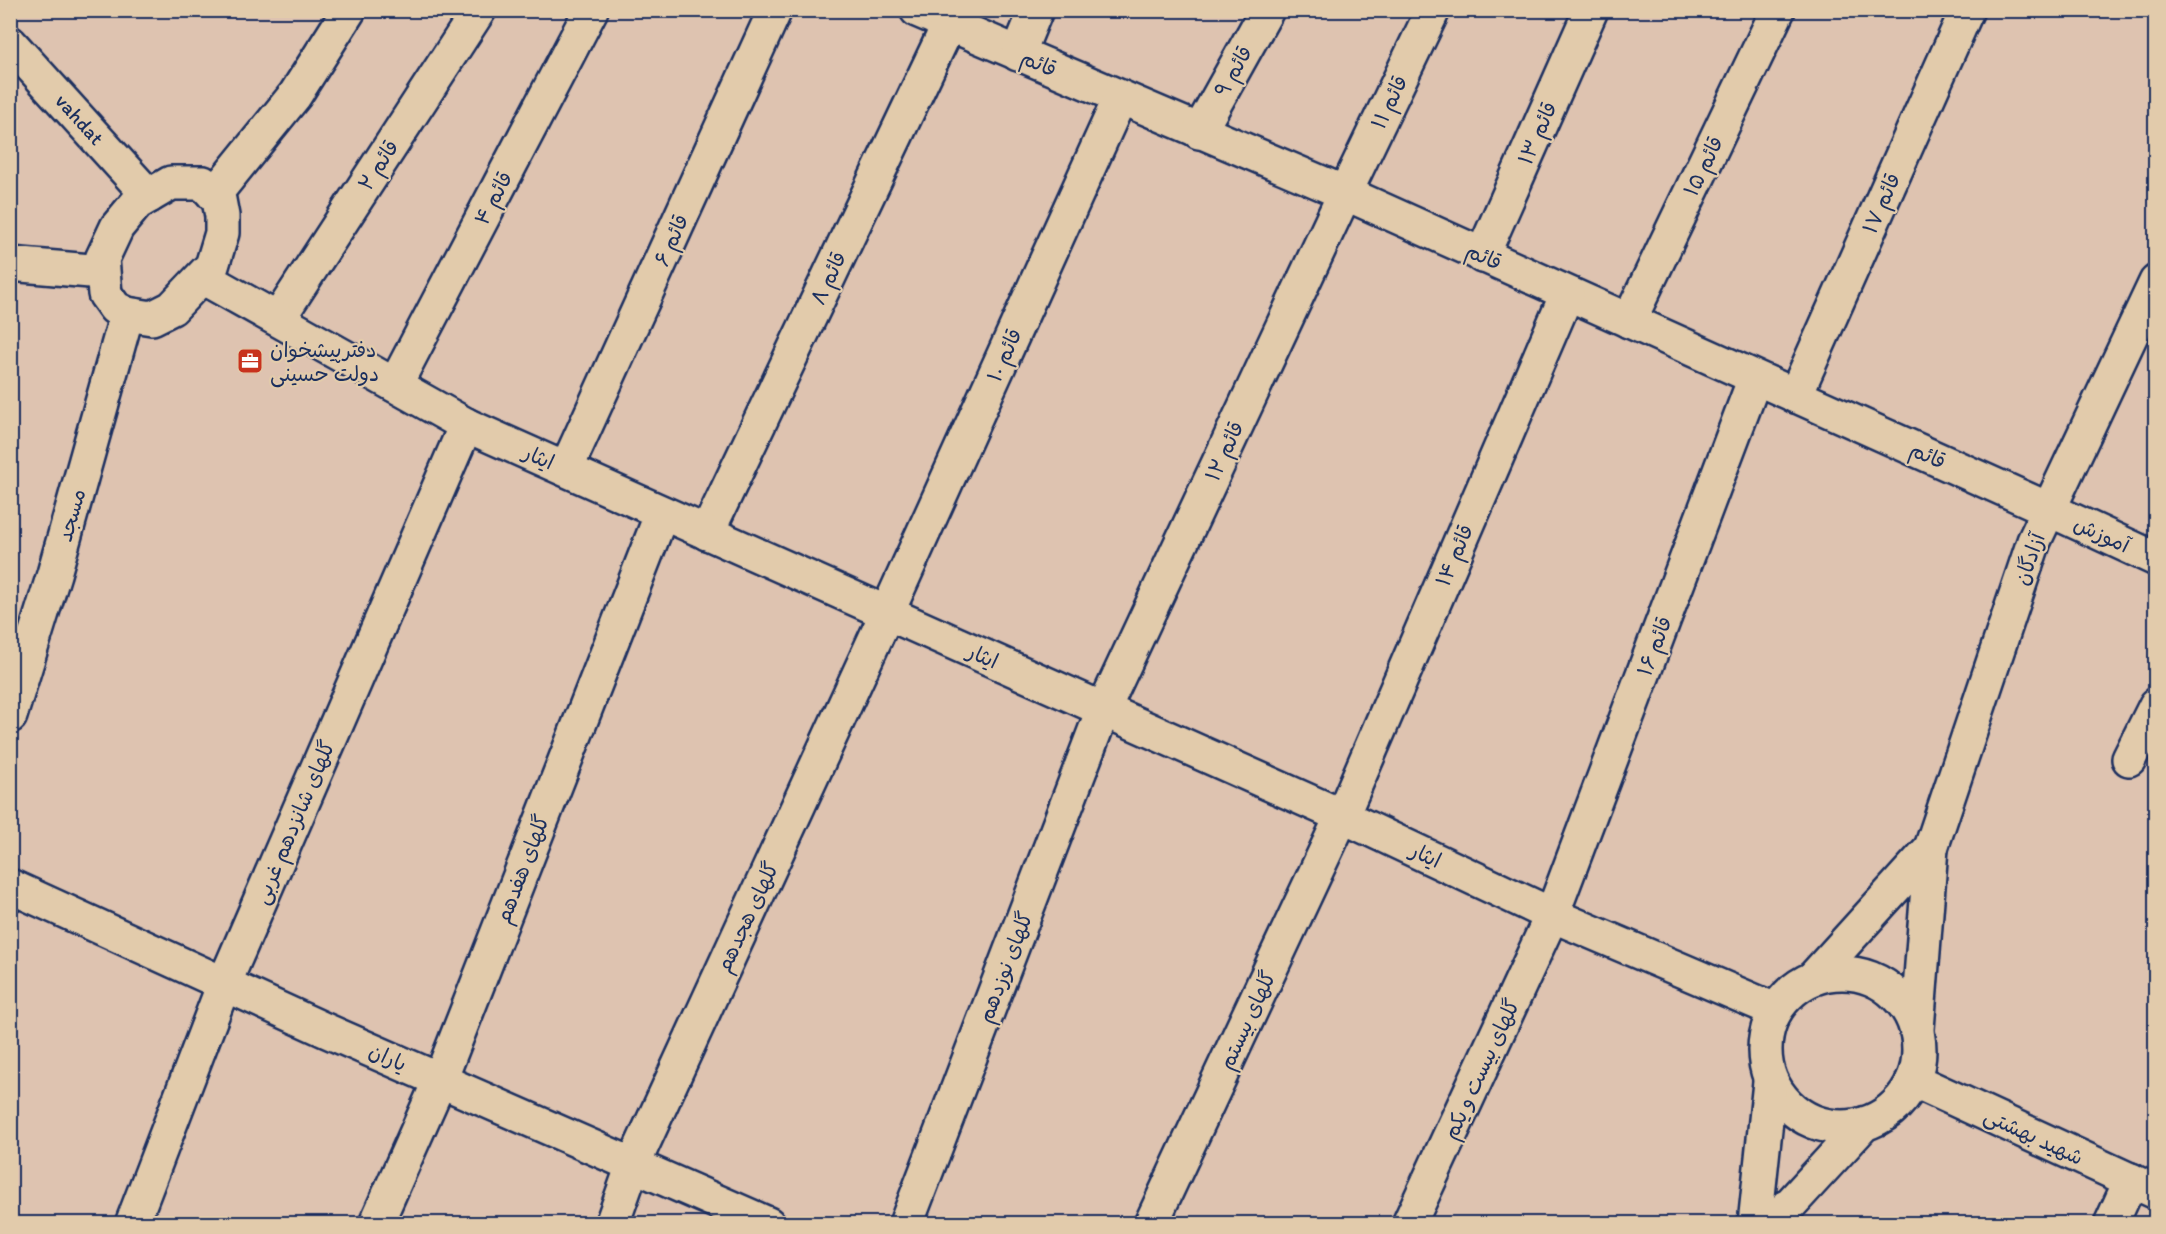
<svg xmlns="http://www.w3.org/2000/svg" width="2166" height="1234" font-family="Itim,'Playpen Sans Arabic',sans-serif">
<style>
.lines{fill:none;stroke-linecap:round;stroke-linejoin:round}
.minor-casing{stroke:#1b2f5e;stroke-width:38}
.tertiary-casing{stroke:#1b2f5e;stroke-width:38}
.secondary-casing{stroke:#1b2f5e;stroke-width:38}
.minor{stroke:#e2cbab;stroke-width:33}
.tertiary{stroke:#e2cbab;stroke-width:33}
.secondary{stroke:#e2cbab;stroke-width:33}
.labels{text-anchor:middle;dominant-baseline:central;stroke-width:4.5;stroke-linejoin:round;paint-order:stroke}
.street-label{font-size:21px;fill:#1b2f5e;stroke:#e2cbab}
.poi-label{font-size:21px;fill:#1b2f5e;stroke:#e2cbab;text-anchor:start}
</style>
<rect width="100%" height="100%" fill="#dec3b0"/>
<filter id="ink" filterUnits="userSpaceOnUse"><feTurbulence type="fractalNoise" baseFrequency=".0167" numOctaves="2"/><feDisplacementMap in="SourceGraphic" scale="12" xChannelSelector="R" yChannelSelector="G"/><feConvolveMatrix kernelMatrix="1 2 1 2 8 2 1 2 1" color-interpolation-filters="sRGB"/></filter>
<g filter="url(#ink)">
<g class="lines">
<g class="minor-casing">
<g id="minor">
<path d="M917,10l428,183 703,316 108,50"/>
<path d="M1018,54l18,-44"/>
<path d="M1199,132l68,-122"/>
<path d="M1482,256l109,-246"/>
<path d="M10,264l92,8"/>
<path d="M278,319l201,-309"/>
<path d="M1629,321l149,-311"/>
<path d="M395,385l196,-375"/>
<path d="M1795,396l172,-386"/>
<path d="M566,469l209,-459"/>
<path d="M707,533l242,-509"/>
<path d="M2129,759l27,-54"/>
<path d="M10,886l315,144 443,194"/>
<path d="M1913,1080l243,112"/>
<path d="M132,1224l92,-240 242,-559"/>
<path d="M376,1224l64,-144 222,-567"/>
<path d="M612,1224l21,-59 254,-552 233,-515"/>
<path d="M906,1224l197,-514 242,-517 88,-183"/>
<path d="M1151,1224l191,-408 225,-522"/>
<path d="M1409,1224l143,-309 203,-537"/>
<path d="M2111,1224l20,-44"/>
</g>
</g>
<g class="tertiary-casing">
<g id="tertiary">
<path d="M10,43l139,153"/>
<path d="M171,183h32l16,17 3,16v17l-10,33 -40,42 -20,10 -25,-4 -12,-6 -10,-14 -3,-35 15,-32 20,-24z"/>
<path d="M214,195l81,-100 54,-85"/>
<path d="M202,277l264,148 876,391 210,99 223,95"/>
<path d="M10,716l44,-142 73,-260"/>
</g>
</g>
<g class="secondary-casing">
<g id="secondary">
<path d="M1931,848l103,-307 122,-259"/>
<circle cx="1842" cy="1050" r="77"/>
<path d="M1813,978l118,-130 -14,181"/>
<path d="M1755,1224l15,-142"/>
<path d="M1772,1224l92,-100"/>
</g>
</g>
<use href="#minor" class="minor"/>
<use href="#tertiary" class="tertiary"/>
<use href="#secondary" class="secondary"/>
</g>
</g>
<defs>
<g id="office-square" transform="scale(1.35)"><rect x="-9" y="-9" width="18" height="18" rx="4" fill="#c8321e" stroke="#e2cbab"/><path d="M-6-3h4V-5.5h4V-3h4V5H-6ZM-1-4.5V-3h2v-1.5ZM-6 0V1H6V0Z" fill="#fff"/></g>
</defs>
<g fill-rule="evenodd">
<use href="#office-square" x="250" y="361"/>
</g>
<g class="labels">
<g class="street-label">
<text transform="translate(1039 63) rotate(23)">قائم</text>
<text transform="translate(1233 71) rotate(-61)">قائم ۹</text>
<text transform="translate(1389 102) rotate(-64)">قائم ۱۱</text>
<text transform="translate(80 119) rotate(48)">vahdat</text>
<text transform="translate(1537 133) rotate(-66)">قائم ۱۳</text>
<text transform="translate(378 165) rotate(-57)">قائم ۲</text>
<text transform="translate(1703 166) rotate(-64)">قائم ۱۵</text>
<text transform="translate(493 198) rotate(-62)">قائم ۴</text>
<text transform="translate(1881 203) rotate(-66)">قائم ۱۷</text>
<text transform="translate(671 240) rotate(-66)">قائم ۶</text>
<text transform="translate(1484 256) rotate(24)">قائم</text>
<text transform="translate(828 278) rotate(-65)">قائم ۸</text>
<text transform="translate(1004 355) rotate(-66)">قائم ۱۰</text>
<text transform="translate(1224 451) rotate(-65)">قائم ۱۲</text>
<text transform="translate(1928 455) rotate(24)">قائم</text>
<text transform="translate(539 457) rotate(24)">ایثار</text>
<text transform="translate(71 515) rotate(-74)">مسجد</text>
<text transform="translate(2102 534) rotate(25)">آموزش</text>
<text transform="translate(1454 555) rotate(-67)">قائم ۱۴</text>
<text transform="translate(2029 559) rotate(-70)">آزادگان</text>
<text transform="translate(1654 646) rotate(-69)">قائم ۱۶</text>
<text transform="translate(983 656) rotate(24)">ایثار</text>
<text transform="translate(294 822) rotate(-67)">گلهای شانزدهم غربی</text>
<text transform="translate(1426 855) rotate(25)">ایثار</text>
<text transform="translate(522 869) rotate(-69)">گلهای هفدهم</text>
<text transform="translate(747 917) rotate(-65)">گلهای هجدهم</text>
<text transform="translate(1005 967) rotate(-69)">گلهای نوزدهم</text>
<text transform="translate(1247 1020) rotate(-65)">گلهای بیستم</text>
<text transform="translate(388 1057) rotate(24)">یاران</text>
<text transform="translate(1481 1069) rotate(-65)">گلهای بیست و یکم</text>
<text transform="translate(2034 1136) rotate(25)">شهید بهشتی</text>
</g>
<g class="poi-label">
<text x="270" y="349">دفترپیشخوان<tspan x="270" dy="24">دولت حسینی</tspan></text>
</g>
</g>
<rect width="2166" height="1234" fill="none" stroke="#e2cbab" stroke-width="36"/>
<rect x="18" y="18" width="2130" height="1198" fill="none" stroke="#1b2f5e" stroke-width="2" filter="url(#ink)"/>
</svg>
